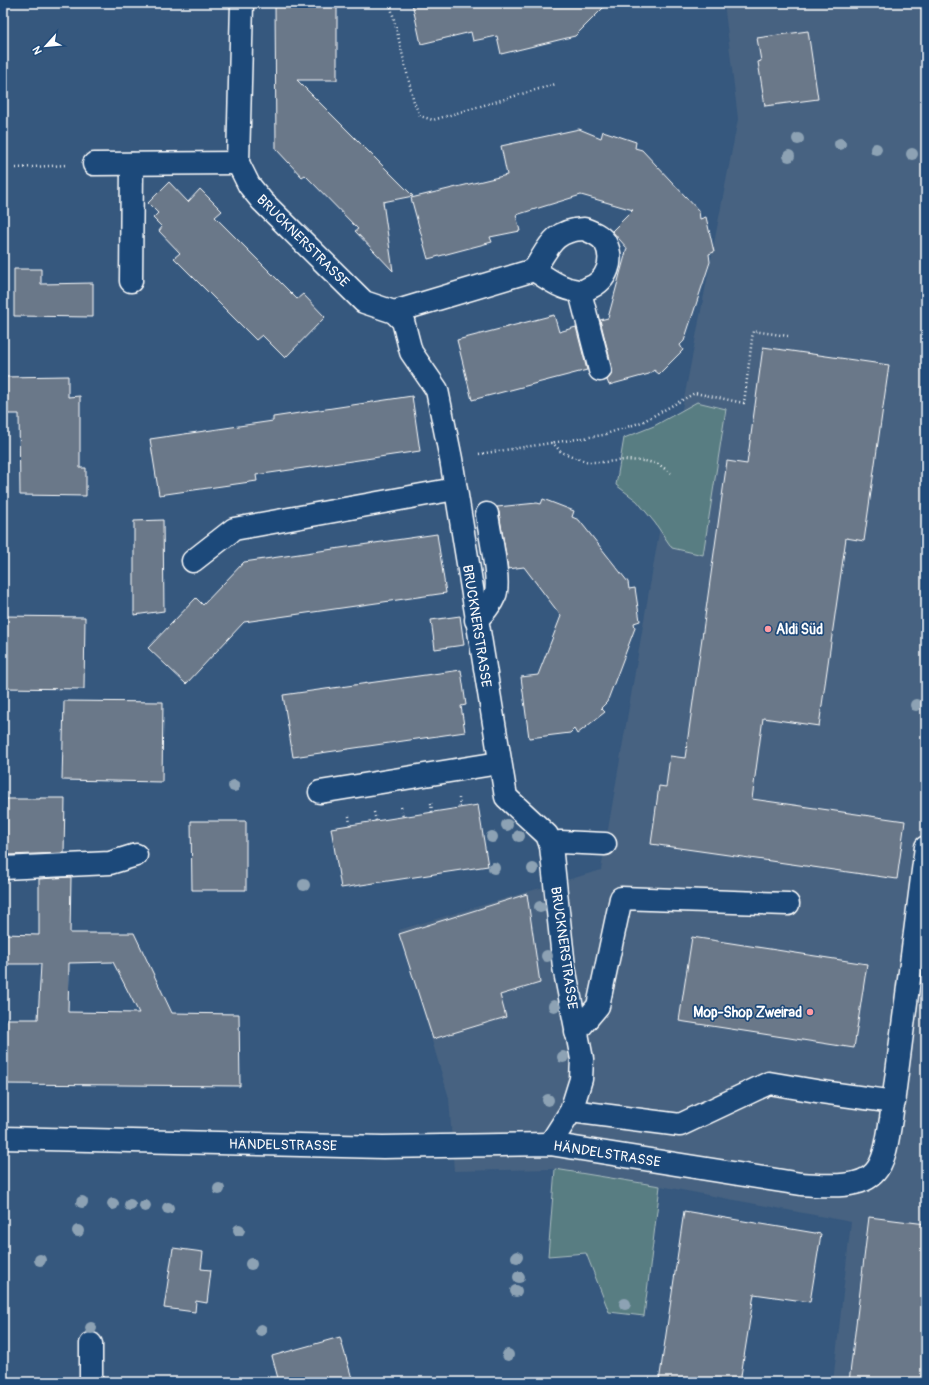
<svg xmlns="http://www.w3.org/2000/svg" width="929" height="1385" font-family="Pangolin,sans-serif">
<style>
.built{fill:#466281}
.green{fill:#587d82;stroke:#acbec0}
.building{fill:#6a7889;stroke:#fff;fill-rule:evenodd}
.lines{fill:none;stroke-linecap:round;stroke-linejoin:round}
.minor-casing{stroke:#fff;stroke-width:25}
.path{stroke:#fff;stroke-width:2.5;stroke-dasharray:1 3;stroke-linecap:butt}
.minor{stroke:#1f4a7a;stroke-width:22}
.tree{fill:#8da2b4}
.poi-dot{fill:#ff9aa2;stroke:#1f4a7a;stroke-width:1.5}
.labels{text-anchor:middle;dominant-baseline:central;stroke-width:3.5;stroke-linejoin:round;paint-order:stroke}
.street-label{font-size:14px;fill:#fff;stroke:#1f4a7a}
.poi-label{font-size:14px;font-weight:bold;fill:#fff;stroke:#1f4a7a;text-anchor:start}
</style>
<rect width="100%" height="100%" fill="#36587e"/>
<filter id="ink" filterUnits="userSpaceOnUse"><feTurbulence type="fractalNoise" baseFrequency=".025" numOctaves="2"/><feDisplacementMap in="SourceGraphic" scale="8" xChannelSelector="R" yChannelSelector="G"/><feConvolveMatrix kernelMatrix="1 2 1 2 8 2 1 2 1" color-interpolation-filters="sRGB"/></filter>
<g filter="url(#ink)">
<path class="built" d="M724,3h202v1379h-93l18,-160 -191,-36 -105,-17 -101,2 -5,-73 -50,-168 202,-60 65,-378 72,-373z"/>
<g class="green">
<path d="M697,402l29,7 -23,146 -31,-7 -17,-25 -18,-22 -21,-16 8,-47 30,-12z"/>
<path d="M555,1169l105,17 -16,130 -35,-4 -23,-59 -38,3z"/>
</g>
<g class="building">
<path d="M275,3h62v77h-40l116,116 -30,6 10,69 -38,-40 3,-2 -53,-54 -3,2 -26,-28z"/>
<path d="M412,3h196l-33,33 -74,18 -4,-18 -24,5 -2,-9 -50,12z"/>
<path d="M808,31l10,68 -53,7 -7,-44 3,-1 -4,-23z"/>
<path d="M579,129l22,9 2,-7 33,11 -1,6 7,2 57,61 1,8 6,-2 8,35 -5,2 1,8 -26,79 -4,4 3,5 -24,24 -5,-4 -5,4 -40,11 -2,-5 5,-6v-7l-12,-47 8,-2 19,-70 -15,-17 21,-21 -52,-15 -65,20 4,16 -30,6 2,5 -64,17 -17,-61 96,-23 -6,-29z"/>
<path d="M169,182l19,20 12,-13 22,22 -7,6 82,82 6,-5 22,23 -40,41 -23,-23 -6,5 -82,-82 6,-5 -21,-22 3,-4 -9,-9 5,-5 -10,-10z"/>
<path d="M14,269h27v15l52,-1v34l-79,-1z"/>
<path d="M554,315l5,17 17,-5 11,43 -115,30 -15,-60z"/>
<path d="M763,347l126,18 -25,176 -18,-3 -27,188 -56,-8 -11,81 153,22 -8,58 -246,-35 8,-58 7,1 4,-31 15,2 42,-297 20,3z"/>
<path d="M68,376v21l12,-1v72h6v28l-66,-1 -1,-81h-16v-37z"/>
<path d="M412,396l8,55 -164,24 1,6 -98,14 -9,-56 123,-18v-4z"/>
<path d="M543,499l31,12 -2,6 7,3 49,62 1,7 6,-1 5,33 -6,2 1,5 -28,74 -6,6 4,4 -28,22 -3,-5 -4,4 -41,5 -8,-61 17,-2 23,-59 -37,-49 -16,2 -9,-57 -2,-5 40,-4 4,1z"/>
<path d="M163,520l1,91 -30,4v-94z"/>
<path d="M437,534l9,59 -202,29 -58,62 -38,-36 48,-50 7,7 41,-43z"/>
<path d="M3,616l82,1 -1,72 -81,-1z"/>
<path d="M460,616l4,29 -29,4 -4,-29z"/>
<path d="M461,670l5,35 -5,1 4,26 -172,25 -10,-62z"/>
<path d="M64,701l99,1 -1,80 -100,-2z"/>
<path d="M40,798h25l-1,55 -58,2v-56h34z"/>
<path d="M478,805l10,61 -147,22 -10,-60z"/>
<path d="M191,821h55v69h-54z"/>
<path d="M71,877l-1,56h64l38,80 67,1 1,72 -237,-2v-65h35l3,-55h-38v-30l36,1v-56zM113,962l26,51 -71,-1 1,-49z"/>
<path d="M527,894l13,89 -40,12 6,22 -73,22 -34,-105z"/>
<path d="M692,937l175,27 -13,84 -175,-27z"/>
<path d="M684,1211l137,23 -11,68 -56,-8 -14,88h-81z"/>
<path d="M869,1217l57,7v146h-3l-2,12h-72z"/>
<path d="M173,1248l30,4 -2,17 10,1 -4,33 -11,-2 -1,11 -31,-4z"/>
<path d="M340,1337l13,45h-74l-7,-26z"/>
</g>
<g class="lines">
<g class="minor-casing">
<g id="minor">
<path d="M242,3l-4,160 11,22 13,16 102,101 30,10 9,9 8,31 26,38 14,69 55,338 41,38 4,11 13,121 18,92 -1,20 -10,32 -21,33"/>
<path d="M94,164l144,-1"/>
<path d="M584,229c8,3 16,6 21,13 10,18 2,39 -16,46 -3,2 -7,4 -11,3 -17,-2 -30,-12 -44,-21 15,-23 19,-40 50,-41z"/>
<path d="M131,281l1,-117"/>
<path d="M580,292l20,78"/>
<path d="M394,312l140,-42"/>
<path d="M193,561l41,-32 221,-40"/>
<path d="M476,620c8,-8 15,-15 19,-25 6,-13 -6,-64 -8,-81"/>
<path d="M320,792l179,-29"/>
<path d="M551,846l9,-4 45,2"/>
<path d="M3,868l107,-5 26,-8"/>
<path d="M576,1032l22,-26 23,-108 167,6"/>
<path d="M571,1111l109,14 89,-42 53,9 72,10"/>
<path d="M3,1138l380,9 167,-3 251,40c20,1 59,6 74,-12 11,-12 13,-37 16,-53l35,-272"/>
<path d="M91,1344v38"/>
</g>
</g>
<g class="path">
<path d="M390,3l24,99 6,14 13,4 123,-36"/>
<path d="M16,168l51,-3"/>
<path d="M552,442l9,10 27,10h17l20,-2 20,1 13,3 13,9"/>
<path d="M479,454l124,-19 39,-13 53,-29 49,10 9,-72 35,5"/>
<path d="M459,798l1,10"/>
<path d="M431,803l1,9"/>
<path d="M401,807l2,10"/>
<path d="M374,812l2,9"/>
<path d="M349,816l1,9"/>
</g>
<use href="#minor" class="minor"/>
</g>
<g class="tree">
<circle cx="798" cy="139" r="6"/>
<circle cx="840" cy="144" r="6"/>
<circle cx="876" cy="149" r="6"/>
<circle cx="912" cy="154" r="6"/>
<circle cx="789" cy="156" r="6"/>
<circle cx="916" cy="705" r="6"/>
<circle cx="234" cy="786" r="6"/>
<circle cx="507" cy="825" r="6"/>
<circle cx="519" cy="836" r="6"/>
<circle cx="492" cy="837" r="6"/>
<circle cx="494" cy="868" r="6"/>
<circle cx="533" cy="869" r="6"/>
<circle cx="304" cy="885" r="6"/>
<circle cx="540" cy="907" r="6"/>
<circle cx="547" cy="956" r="6"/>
<circle cx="554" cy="1006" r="6"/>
<circle cx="563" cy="1057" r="6"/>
<circle cx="548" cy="1100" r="6"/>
<circle cx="219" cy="1189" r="6"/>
<circle cx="82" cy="1202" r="6"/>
<circle cx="113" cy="1204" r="6"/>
<circle cx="130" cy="1205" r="6"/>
<circle cx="145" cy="1206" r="6"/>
<circle cx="168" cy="1208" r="6"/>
<circle cx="239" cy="1230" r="6"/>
<circle cx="78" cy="1231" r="6"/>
<circle cx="517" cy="1257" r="6"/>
<circle cx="40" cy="1260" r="6"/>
<circle cx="251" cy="1264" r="6"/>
<circle cx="519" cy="1277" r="6"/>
<circle cx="516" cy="1291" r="6"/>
<circle cx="625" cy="1304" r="6"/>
<circle cx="91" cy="1328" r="6"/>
<circle cx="261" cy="1330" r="6"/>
<circle cx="508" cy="1355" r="6"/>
</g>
</g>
<g class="poi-dot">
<circle cx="768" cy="629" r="4"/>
<circle cx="810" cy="1012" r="4"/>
</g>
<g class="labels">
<g class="street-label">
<text transform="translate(303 241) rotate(45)">BRUCKNERSTRASSE</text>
<text transform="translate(477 626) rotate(81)">BRUCKNERSTRASSE</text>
<text transform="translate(564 948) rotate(82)">BRUCKNERSTRASSE</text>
<text transform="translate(283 1145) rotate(1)">HÄNDELSTRASSE</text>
<text transform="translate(607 1154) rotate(9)">HÄNDELSTRASSE</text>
</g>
<g class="poi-label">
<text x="776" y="629">Aldi Süd</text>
<text x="802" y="1012" text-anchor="end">Mop-Shop Zweirad</text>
</g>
</g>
<rect width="929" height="1385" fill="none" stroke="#1f4a7a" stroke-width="16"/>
<rect x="8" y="8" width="913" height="1369" fill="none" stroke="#fff" stroke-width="1.5" filter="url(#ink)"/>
<g transform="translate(46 46) rotate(243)" stroke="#1f4a7a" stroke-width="3" paint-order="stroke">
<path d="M0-3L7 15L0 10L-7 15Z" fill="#ffffff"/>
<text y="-6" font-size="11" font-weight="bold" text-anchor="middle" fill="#ffffff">N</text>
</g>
</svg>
